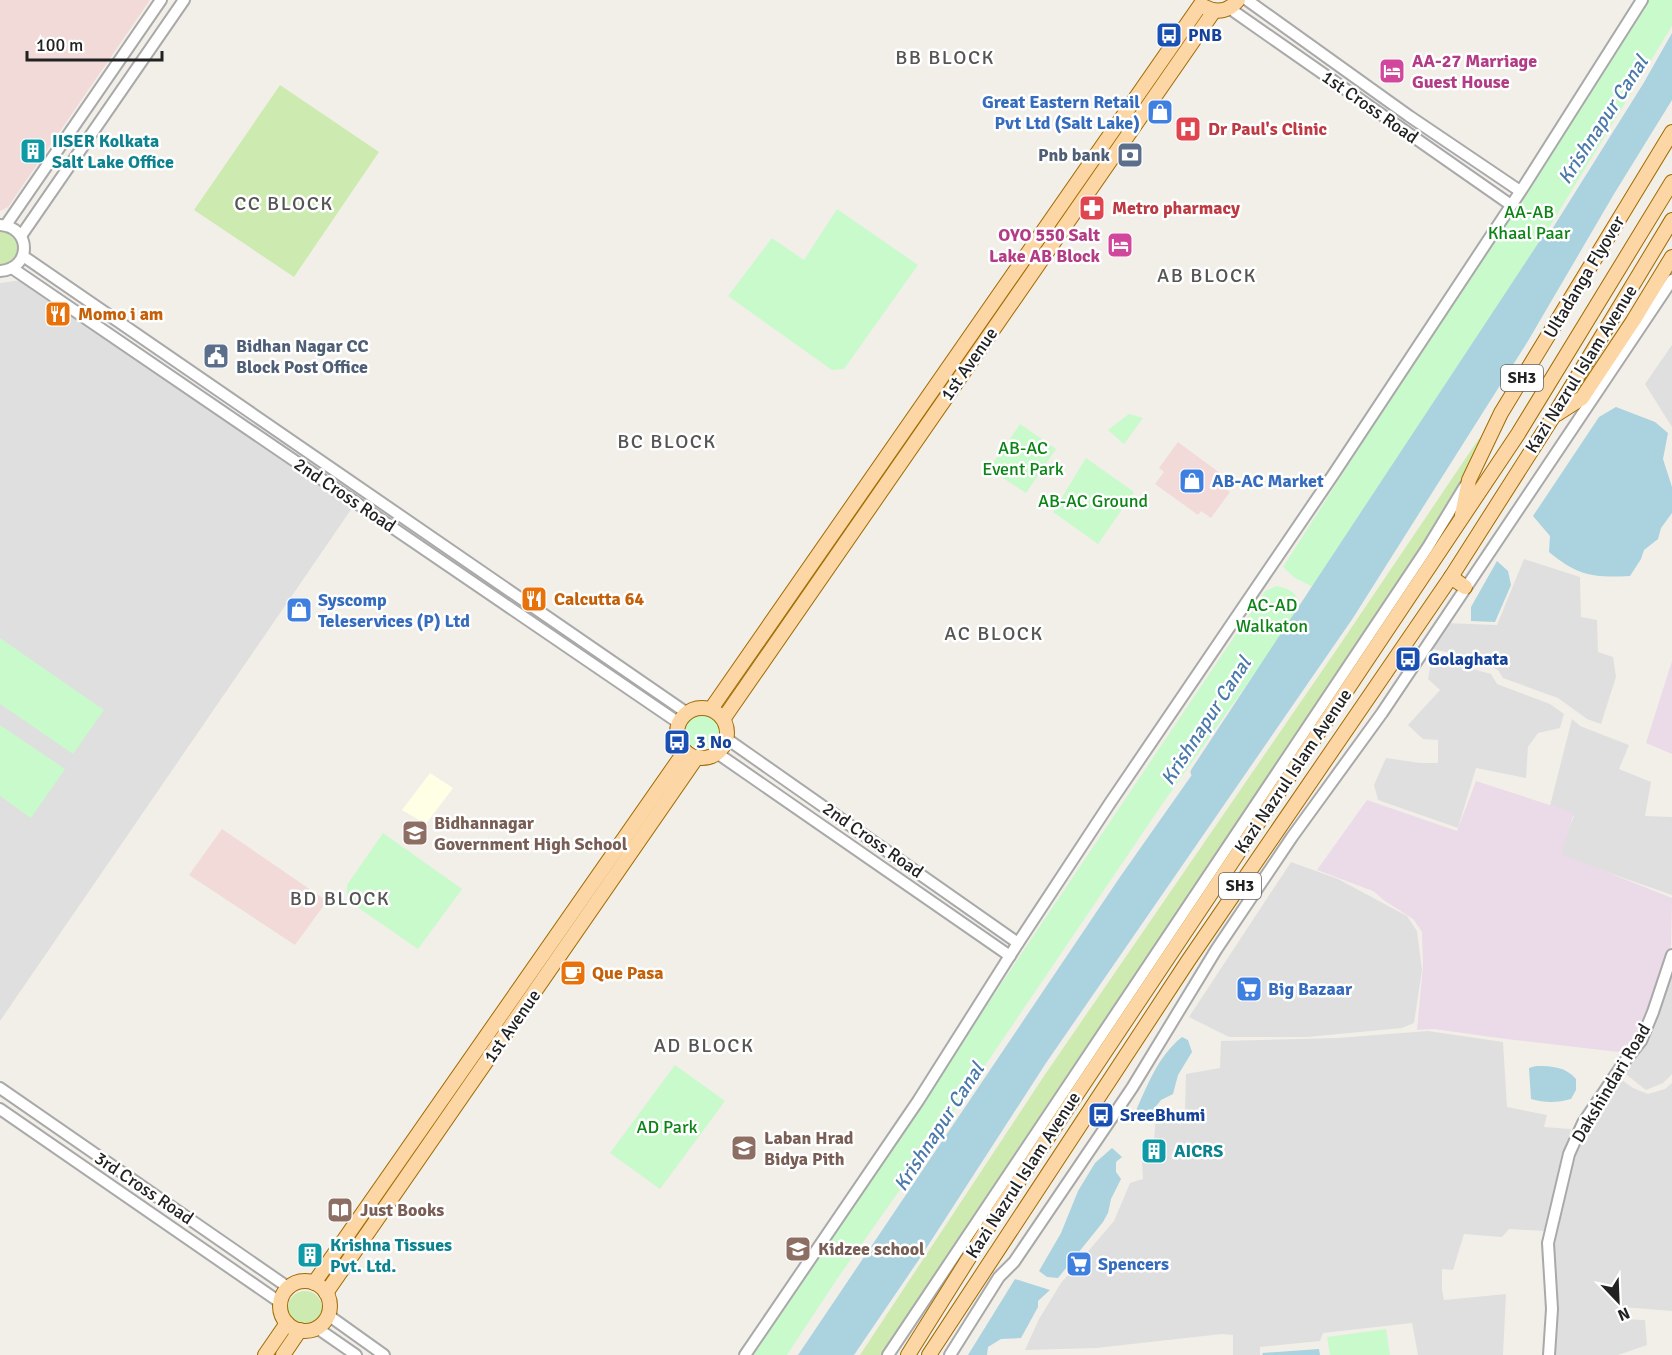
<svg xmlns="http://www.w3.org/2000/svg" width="1672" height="1355" font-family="Signika,sans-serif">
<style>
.residential{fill:#e0dfdf}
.commercial{fill:#f2dad9}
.industrial{fill:#ebdbe8}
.education{fill:#ffffe5}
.grass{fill:#cdebb0}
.park{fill:#c8facc}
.water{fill:#aad3df}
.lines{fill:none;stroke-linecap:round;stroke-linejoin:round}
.canal{stroke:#aad3df;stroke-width:9}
.minor-casing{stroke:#a9a9a9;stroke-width:14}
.major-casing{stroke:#a06b00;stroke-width:16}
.minor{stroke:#fff;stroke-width:10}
.major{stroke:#fcd6a4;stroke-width:14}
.labels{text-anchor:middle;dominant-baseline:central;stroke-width:5;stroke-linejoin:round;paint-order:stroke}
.shield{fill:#fff;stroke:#646464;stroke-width:1.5}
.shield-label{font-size:16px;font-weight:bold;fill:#222}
.transit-label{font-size:18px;font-weight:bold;fill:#164399;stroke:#fff;text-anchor:start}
.hotel-label{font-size:18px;font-weight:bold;fill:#b23c85;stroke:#fff;text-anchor:start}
.shop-label{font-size:18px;font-weight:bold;fill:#366cbe;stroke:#fff;text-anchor:start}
.street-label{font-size:18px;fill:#222;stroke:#fff}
.health-label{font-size:18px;font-weight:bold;fill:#be3a42;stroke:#fff;text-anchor:start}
.culture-label{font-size:18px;font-weight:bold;fill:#0d838f;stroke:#fff;text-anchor:start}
.service-label{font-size:18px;font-weight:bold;fill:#4e5e75;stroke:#fff;text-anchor:end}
.park-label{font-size:18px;fill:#0c8416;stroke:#fff}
.food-label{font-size:18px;font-weight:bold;fill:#c56008;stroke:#fff;text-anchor:start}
.education-label{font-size:18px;font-weight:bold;fill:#785e54;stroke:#fff;text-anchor:start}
.neighbourhood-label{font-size:20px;letter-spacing:1.5px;fill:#555;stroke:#fff}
.water-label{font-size:20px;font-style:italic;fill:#4a7aab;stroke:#fff}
</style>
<rect width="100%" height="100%" fill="#f2efe9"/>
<g class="residential">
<path d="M23,280l338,215 -361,526v-738z"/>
<path d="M1672,345v82l-27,-43z"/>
<path d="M1524,559l56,18 1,40 16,3 1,32 15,5 3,20 -15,47 -14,-5 -29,-21 -55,-20 -5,-8 -21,-11 -48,-11 17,-25 51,2z"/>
<path d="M1432,658l59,16 6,10 53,20 14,10 -4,14 -22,5 -10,14 -2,31 -50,-10 -18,60 -80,-28 -4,-15 12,-27 34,5h18v-23l-15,-1 -15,-14 32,-35 -12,-11z"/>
<path d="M1572,719l8,7 49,19 -10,24 32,13 -6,34 27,1v78l-114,-40 16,-39 -24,-10z"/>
<path d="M1291,862l47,17 69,37 10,15 5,39 -8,53 -12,5 -95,9h-78l-40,-20z"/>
<path d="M1672,964v110l-9,9 -17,7 -24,-19z"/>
<path d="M1428,1031l75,11 4,65 40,8 -3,12 27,2 -27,102 -35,-2 -7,8 -38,-3 -11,36 -11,-1v21l2,10 62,-6 -3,61h-85l-6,-32 -89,10 -3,8 -60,6v8h-27v-20l-11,-1 -126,14 -71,2 14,-31 22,-36 53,-62 16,-38 13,-4 -2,-34 13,-3 2,-28 29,-3 1,-37 34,-6 1,-27 116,-3z"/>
<path d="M1619,1078l14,10 15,6 17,-5 7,-6v228l-50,-4 -1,12 24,1 2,25 -29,10h-65l4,-39 -4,-28v-48l19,-85 14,-32z"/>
</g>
<g class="commercial">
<path d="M0,0h150l-142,207 -8,4z"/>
<path d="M1178,442l50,37 -5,8 7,5 -19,26 -10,-7 -3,4 -43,-31 9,-12 -5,-4z"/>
<path d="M222,829l105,72 -32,44 -106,-70z"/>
</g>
<g class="industrial">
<path d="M1672,661v93l-26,-11z"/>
<path d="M1476,781l98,32 -13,41 111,44 -1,48 -34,93 -10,14 -121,-14 -72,-10 -17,1 6,-64 -1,-34 -9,-13 -28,-18 -12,-10 -56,-21 50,-70 90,31z"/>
</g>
<path class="education" d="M430,773l23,15 -27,36 -24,-14z"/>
<g class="grass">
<path d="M280,85l99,67 -85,125 -100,-67z"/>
<path d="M0,230c12,1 18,7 19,19 -2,10 -8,16 -19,16z"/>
<path d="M1480,437l-27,83 -565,835h-28l184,-279 293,-427z"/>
<circle cx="305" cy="1308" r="17"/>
</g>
<g class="park">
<path d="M1646,0h26v26l-125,205 -229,354 -5,2 -18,-9 -12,-11z"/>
<path d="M837,209l81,56 -74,104 -12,1 -104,-74 44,-58 32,22z"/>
<path d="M1129,414l14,4 -19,26 -16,-14z"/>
<path d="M1020,424l36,25 -30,44 -37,-24z"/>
<path d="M1086,458l48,34 -36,52 -45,-32z"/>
<path d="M1277,586c15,4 21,7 23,23l-137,194 -242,357 -84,119 -50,76h-35l513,-764z"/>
<path d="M0,638l104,72 -31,44 -73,-50z"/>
<circle cx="702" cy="732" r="17"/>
<path d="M0,725l65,44 -34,49 -31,-22z"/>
<path d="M383,833l79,56 -44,60 -71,-49v-15z"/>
<path d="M675,1065l50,36 -65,88 -50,-36z"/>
<path d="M1386,1329l4,26h-60l-3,-18z"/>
</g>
<g class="water">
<path d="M1672,33v67l-58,94 -86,147 -175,277 -307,445 -128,198 -64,94h-56l322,-478 159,-226 122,-191 86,-127 156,-249z"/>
<path d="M1616,407l39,15 13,11 -5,26 9,28v26l-11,15 -3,11 -14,11 -3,9 -11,17c-36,2 -52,0 -81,-24l1,-16 -17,-20 66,-99z"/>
<path d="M1497,561l11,10 3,14 -16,37 -24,-1v-14z"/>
<path d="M1182,1037l6,3 4,12 -14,23 -5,19 -12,6 -17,21 -10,-6c13,-28 23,-58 48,-78z"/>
<path d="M1536,1066c16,0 30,1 40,13v11l-5,9c-14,4 -26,4 -40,0l-2,-31z"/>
<path d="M1112,1148l10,9 -6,5v10l5,7 -10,20 -3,14 -5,9 -45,56 -11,-1 -8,-6 22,-38 17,-42 17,-28z"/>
<path d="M1015,1279l35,11 -12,11v6l-17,31 -20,1 -13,8 -1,8h-19z"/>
<path d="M1319,1349l1,6h-57l-1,-2z"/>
</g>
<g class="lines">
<path class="canal" d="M1195,772l354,-537"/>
<g class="minor-casing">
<g id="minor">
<path d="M1247,0l162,116 111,75"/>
<path d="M1229,8l282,197"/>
<path d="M0,225c32,2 32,44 0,46"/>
<path d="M6,225l155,-225"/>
<path d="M21,236l163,-236"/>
<path d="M23,256l664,457"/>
<path d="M12,268l667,455"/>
<path d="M727,739l291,204"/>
<path d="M717,753l293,203"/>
<path d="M0,1088l289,200"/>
<path d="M0,1109l281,194"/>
<path d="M328,1315l56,40"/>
<path d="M317,1328l39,27"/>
<path d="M745,1355l173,-254 100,-158 92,-140 223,-328 191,-289 118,-186"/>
<path d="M888,1355l540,-808 37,-61"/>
<path d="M950,1355l49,-78 15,-15 118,-174 84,-138 76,-113 90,-124 290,-433"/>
<path d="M1549,1355l3,-46 -4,-66 21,-89 14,-31 42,-62 16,-20 12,-29 19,-57"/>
</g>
</g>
<g class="major-casing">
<g id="major">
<path d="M1205,7c13,7 24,4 33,-7"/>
<path d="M1557,414l25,-16 51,-77 39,-64"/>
<path d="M1462,515l7,-35 32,-67 171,-281"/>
<path d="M1451,577l14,10"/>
<circle cx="702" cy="733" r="25"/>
<path d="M711,709l490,-705"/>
<path d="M724,718l490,-707"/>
<circle cx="305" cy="1306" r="25"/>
<path d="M314,1283l371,-532"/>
<path d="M326,1293l371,-536"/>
<path d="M265,1355l22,-32"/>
<path d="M283,1355l17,-25"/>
<path d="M908,1355l86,-137 524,-784 154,-252"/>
<path d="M929,1355l259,-394 263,-384 102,-160 119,-197"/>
</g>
</g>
<use href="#minor" class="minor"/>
<use href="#major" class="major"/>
</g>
<defs>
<g id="bus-square" transform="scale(1.35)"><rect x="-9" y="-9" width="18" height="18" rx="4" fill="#1a4fb4" stroke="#fff"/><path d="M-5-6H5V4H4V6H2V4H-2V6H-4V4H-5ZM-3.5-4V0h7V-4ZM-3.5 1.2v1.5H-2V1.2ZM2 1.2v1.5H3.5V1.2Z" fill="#fff"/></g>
<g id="hotel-square" transform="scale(1.35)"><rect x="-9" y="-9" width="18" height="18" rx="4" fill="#d1479c" stroke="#fff"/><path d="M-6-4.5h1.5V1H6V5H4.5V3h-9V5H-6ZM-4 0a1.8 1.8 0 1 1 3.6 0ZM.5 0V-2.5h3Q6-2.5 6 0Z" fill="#fff"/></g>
<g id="shop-square" transform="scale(1.35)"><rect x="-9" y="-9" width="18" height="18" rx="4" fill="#3f7fe0" stroke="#fff"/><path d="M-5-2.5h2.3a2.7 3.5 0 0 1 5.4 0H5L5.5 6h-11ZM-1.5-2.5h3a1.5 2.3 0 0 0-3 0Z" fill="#fff"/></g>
<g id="hospital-square" transform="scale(1.35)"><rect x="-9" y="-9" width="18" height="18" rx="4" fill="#e0444e" stroke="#fff"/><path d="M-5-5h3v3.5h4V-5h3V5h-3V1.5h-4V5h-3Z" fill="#fff"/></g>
<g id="building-square" transform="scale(1.35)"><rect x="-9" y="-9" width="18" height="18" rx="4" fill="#0f9aa8" stroke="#fff"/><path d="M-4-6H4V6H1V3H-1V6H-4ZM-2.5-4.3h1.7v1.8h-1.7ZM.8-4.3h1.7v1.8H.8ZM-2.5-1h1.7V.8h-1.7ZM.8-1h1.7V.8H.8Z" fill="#fff"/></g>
<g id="bank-square" transform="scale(1.35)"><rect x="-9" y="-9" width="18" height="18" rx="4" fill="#5c6f8a" stroke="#fff"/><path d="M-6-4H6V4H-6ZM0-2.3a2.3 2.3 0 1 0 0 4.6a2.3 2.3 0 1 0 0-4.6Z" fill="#fff"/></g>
<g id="pharmacy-square" transform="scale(1.35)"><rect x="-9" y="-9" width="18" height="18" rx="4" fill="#e0444e" stroke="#fff"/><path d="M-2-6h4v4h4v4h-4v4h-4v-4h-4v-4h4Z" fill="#fff"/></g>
<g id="restaurant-square" transform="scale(1.35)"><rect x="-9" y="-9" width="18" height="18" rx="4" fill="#e8710a" stroke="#fff"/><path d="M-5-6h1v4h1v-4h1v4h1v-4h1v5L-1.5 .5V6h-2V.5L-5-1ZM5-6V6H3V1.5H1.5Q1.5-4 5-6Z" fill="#fff"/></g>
<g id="civic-square" transform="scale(1.35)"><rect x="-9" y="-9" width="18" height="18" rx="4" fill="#5c6f8a" stroke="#fff"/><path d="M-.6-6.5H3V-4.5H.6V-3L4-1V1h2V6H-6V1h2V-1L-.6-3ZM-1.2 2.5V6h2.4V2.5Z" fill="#fff"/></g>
<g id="school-square" transform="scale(1.35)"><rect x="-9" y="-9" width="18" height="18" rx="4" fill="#8d6e63" stroke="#fff"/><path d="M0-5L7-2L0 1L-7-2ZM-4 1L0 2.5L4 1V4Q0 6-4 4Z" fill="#fff"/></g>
<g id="cafe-square" transform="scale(1.35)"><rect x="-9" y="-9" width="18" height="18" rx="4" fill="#e8710a" stroke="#fff"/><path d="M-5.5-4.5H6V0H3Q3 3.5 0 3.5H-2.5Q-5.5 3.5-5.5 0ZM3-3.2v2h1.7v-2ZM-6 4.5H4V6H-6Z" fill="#fff"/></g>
<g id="supermarket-square" transform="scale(1.35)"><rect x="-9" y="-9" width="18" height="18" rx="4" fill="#3f7fe0" stroke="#fff"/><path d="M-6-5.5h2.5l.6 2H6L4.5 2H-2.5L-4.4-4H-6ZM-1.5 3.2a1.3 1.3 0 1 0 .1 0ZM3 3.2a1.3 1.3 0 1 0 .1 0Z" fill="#fff"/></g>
<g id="library-square" transform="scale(1.35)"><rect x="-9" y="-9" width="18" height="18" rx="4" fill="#8d6e63" stroke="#fff"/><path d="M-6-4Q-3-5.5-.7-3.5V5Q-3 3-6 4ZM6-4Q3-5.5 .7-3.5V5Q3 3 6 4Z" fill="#fff"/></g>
</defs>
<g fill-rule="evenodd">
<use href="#bus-square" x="1169" y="35"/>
<use href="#hotel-square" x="1392" y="71"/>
<use href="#shop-square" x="1160" y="112"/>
<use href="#hospital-square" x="1188" y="129"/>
<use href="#building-square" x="33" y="151"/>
<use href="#bank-square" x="1130" y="155"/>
<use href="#pharmacy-square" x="1092" y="208"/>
<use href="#hotel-square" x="1120" y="245"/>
<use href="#restaurant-square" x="58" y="314"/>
<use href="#civic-square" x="216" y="356"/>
<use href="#shop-square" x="1192" y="481"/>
<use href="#restaurant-square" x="534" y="599"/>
<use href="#shop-square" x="299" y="610"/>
<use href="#bus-square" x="1408" y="659"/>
<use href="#bus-square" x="677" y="742"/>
<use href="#school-square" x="415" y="833"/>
<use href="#cafe-square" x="573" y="973"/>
<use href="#supermarket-square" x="1249" y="989"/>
<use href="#bus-square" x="1101" y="1115"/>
<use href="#school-square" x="744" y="1148"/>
<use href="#building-square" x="1154" y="1151"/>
<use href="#library-square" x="340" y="1210"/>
<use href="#school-square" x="798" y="1249"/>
<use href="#building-square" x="310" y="1255"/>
<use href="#supermarket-square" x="1079" y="1264"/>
</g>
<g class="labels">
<g class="shield">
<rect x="1501" y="365" width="42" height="26" rx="4.5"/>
<rect x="1219" y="873" width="42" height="26" rx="4.5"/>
</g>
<g class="shield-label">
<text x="1522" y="378">SH3</text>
<text x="1240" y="886">SH3</text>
</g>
<g class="transit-label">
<text x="1188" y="35">PNB</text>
<text x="1428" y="659">Golaghata</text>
<text x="696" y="742">3 No</text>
<text x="1120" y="1115">SreeBhumi</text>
</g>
<g class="hotel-label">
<text x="1412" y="61">AA-27 Marriage<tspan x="1412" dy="21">Guest House</tspan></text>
<text x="1100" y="235" text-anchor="end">OYO 550 Salt<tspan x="1100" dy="21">Lake AB Block</tspan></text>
</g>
<g class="shop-label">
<text x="1140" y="102" text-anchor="end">Great Eastern Retail<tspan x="1140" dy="21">Pvt Ltd (Salt Lake)</tspan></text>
<text x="1212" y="481">AB-AC Market</text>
<text x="318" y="600">Syscomp<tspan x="318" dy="21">Teleservices (P) Ltd</tspan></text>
<text x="1268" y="989">Big Bazaar</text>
<text x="1098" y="1264">Spencers</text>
</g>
<g class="street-label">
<text transform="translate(1370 107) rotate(35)">1st Cross Road</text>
<text transform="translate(1584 277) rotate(-59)">Ultadanga Flyover</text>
<text transform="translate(969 364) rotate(-55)">1st Avenue</text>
<text transform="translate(1581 369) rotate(-58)">Kazi Nazrul Islam Avenue</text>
<text transform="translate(345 495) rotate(34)">2nd Cross Road</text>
<text transform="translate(1293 771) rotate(-56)">Kazi Nazrul Islam Avenue</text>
<text transform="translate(873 840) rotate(35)">2nd Cross Road</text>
<text transform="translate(512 1026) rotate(-55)">1st Avenue</text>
<text transform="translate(1611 1083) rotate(-59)">Dakshindari Road</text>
<text transform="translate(1023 1175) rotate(-57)">Kazi Nazrul Islam Avenue</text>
<text transform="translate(144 1188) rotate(34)">3rd Cross Road</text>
</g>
<g class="health-label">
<text x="1208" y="129">Dr Paul's Clinic</text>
<text x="1112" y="208">Metro pharmacy</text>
</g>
<g class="culture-label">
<text x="52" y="141">IISER Kolkata<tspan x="52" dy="21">Salt Lake Office</tspan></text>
<text x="1174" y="1151">AICRS</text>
<text x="330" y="1245">Krishna Tissues<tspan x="330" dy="21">Pvt. Ltd.</tspan></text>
</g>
<g class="service-label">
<text x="1110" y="155">Pnb bank</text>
<text x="236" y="346" text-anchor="start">Bidhan Nagar CC<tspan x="236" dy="21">Block Post Office</tspan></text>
</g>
<g class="park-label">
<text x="1529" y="212">AA-AB<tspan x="1529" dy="21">Khaal Paar</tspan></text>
<text x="1023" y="448">AB-AC<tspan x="1023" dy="21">Event Park</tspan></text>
<text x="1093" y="501">AB-AC Ground</text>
<text x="1272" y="605">AC-AD<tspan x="1272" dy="21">Walkaton</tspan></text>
<text x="667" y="1127">AD Park</text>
</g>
<g class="food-label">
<text x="78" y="314">Momo i am</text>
<text x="554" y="599">Calcutta 64</text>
<text x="592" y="973">Que Pasa</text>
</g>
<g class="education-label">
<text x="434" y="823">Bidhannagar<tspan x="434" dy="21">Government High School</tspan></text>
<text x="764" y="1138">Laban Hrad<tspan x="764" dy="21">Bidya Pith</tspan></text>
<text x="360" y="1210">Just Books</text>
<text x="818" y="1249">Kidzee school</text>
</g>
<g class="neighbourhood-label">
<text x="945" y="57">BB BLOCK</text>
<text x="284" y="203">CC BLOCK</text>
<text x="1207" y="275">AB BLOCK</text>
<text x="667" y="441">BC BLOCK</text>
<text x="994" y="633">AC BLOCK</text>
<text x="340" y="898">BD BLOCK</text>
<text x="704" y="1045">AD BLOCK</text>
</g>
<g class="water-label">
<text transform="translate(1603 120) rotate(-57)">Krishnapur Canal</text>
<text transform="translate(1206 721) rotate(-57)">Krishnapur Canal</text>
<text transform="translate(939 1127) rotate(-57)">Krishnapur Canal</text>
</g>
</g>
<g transform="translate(1618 1301) rotate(157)" stroke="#ffffff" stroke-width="4.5" paint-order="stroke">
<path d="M0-4.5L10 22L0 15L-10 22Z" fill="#222222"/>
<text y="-9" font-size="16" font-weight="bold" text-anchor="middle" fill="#222222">N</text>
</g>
<path d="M27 51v9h135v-9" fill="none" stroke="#222222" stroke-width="3"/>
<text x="36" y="51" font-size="18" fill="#222222" stroke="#ffffff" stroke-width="4.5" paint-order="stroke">100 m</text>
</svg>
